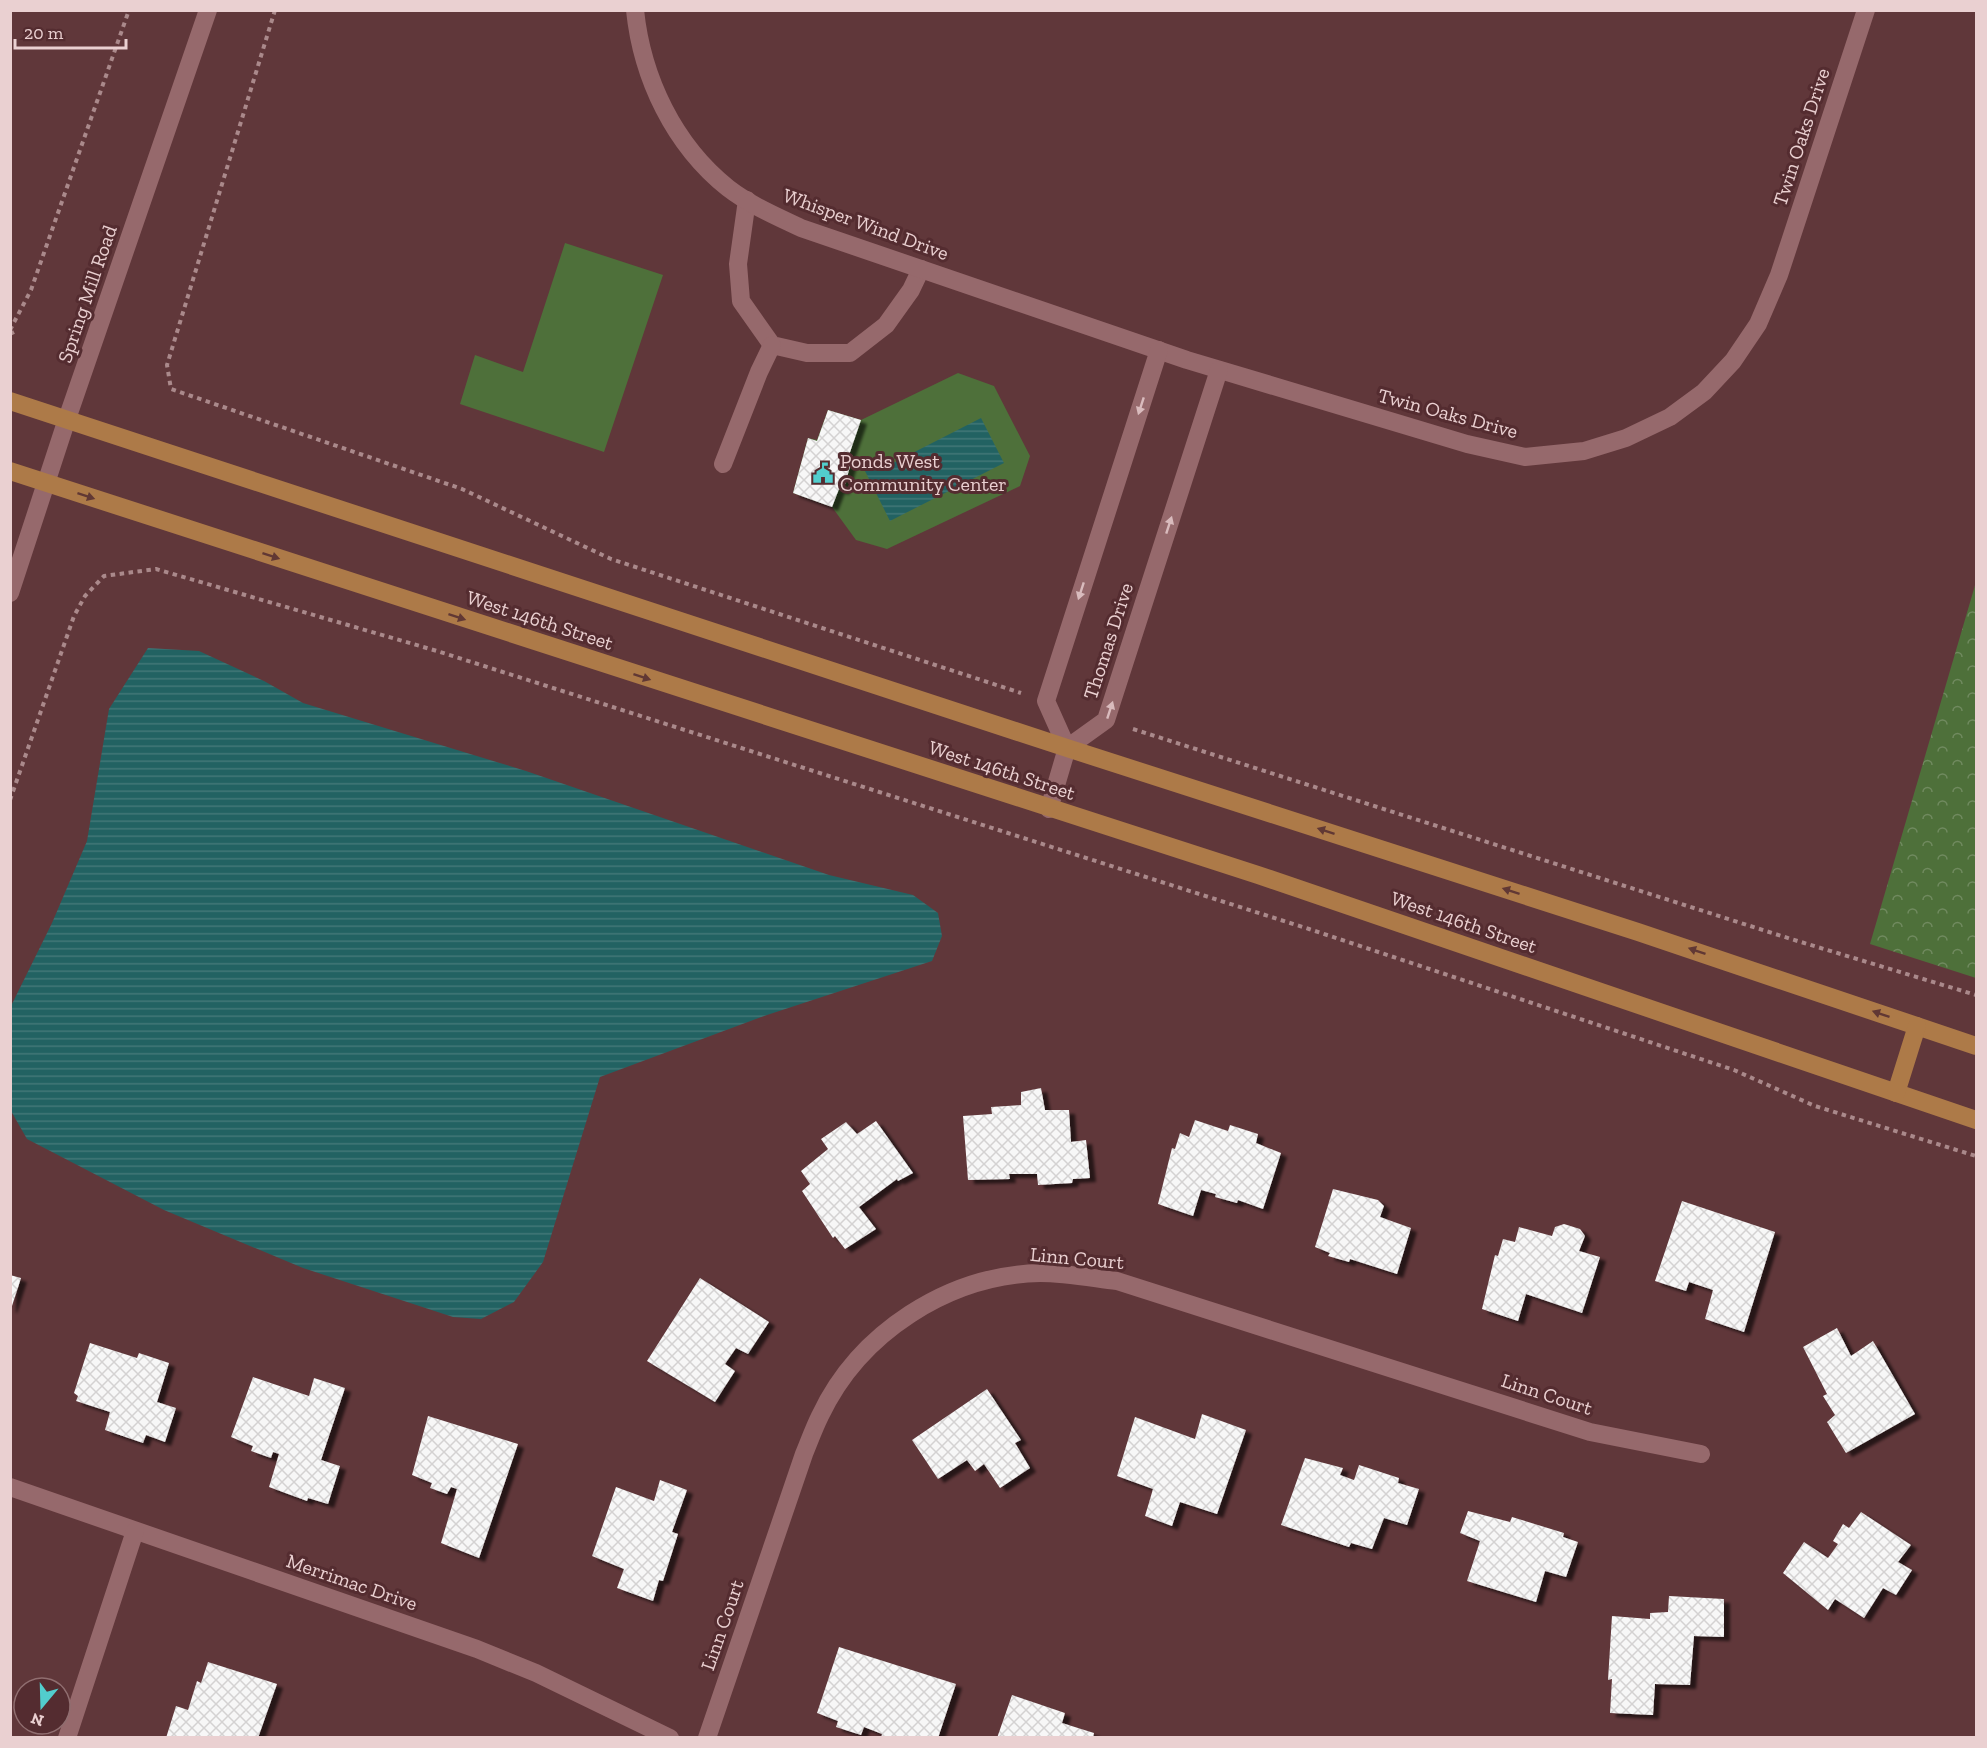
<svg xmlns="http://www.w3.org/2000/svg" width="1987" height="1748" font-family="'Zilla Slab',serif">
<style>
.forest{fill:url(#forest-crowns)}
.pitch{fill:#4e703a}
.water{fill:url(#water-rules)}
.building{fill:url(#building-cross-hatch);filter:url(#shadow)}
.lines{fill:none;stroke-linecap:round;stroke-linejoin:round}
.path{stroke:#aa898b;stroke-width:4;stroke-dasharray:4.5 4.5;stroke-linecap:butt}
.lane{stroke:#96696c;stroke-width:18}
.street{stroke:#96696c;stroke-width:18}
.secondary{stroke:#96696c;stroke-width:18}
.primary{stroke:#ad7a48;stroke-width:18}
.oneway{fill:#d9bbbd}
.oneway2{fill:#613834}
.labels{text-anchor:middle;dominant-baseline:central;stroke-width:6;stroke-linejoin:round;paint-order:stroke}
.street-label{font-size:20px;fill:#ead0d1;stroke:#542c30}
.poi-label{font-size:20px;fill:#ead0d1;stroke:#542c30;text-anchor:start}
</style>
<defs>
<pattern id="forest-crowns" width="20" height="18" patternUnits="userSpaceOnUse" patternTransform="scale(1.5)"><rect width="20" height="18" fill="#4e703a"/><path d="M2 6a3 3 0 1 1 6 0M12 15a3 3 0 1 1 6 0" fill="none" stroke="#708a5f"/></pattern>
<pattern id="water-rules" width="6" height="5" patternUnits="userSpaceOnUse" patternTransform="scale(1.5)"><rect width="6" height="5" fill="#226262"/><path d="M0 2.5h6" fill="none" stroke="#427777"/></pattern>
<pattern id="building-cross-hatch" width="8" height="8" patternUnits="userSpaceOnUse" patternTransform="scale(1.5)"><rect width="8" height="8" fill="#f7f7f7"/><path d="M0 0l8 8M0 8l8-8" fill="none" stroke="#d4d2d2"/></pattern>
<filter id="shadow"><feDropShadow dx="6" dy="4" stdDeviation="1.5" flood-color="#0009"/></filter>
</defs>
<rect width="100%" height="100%" fill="#60373a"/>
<path class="forest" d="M1976,582v396l-106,-34z"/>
<g class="pitch">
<path d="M565,243l98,32 -59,177 -144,-48 15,-49 48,17z"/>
<path d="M958,373l36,13 36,70 -10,30 -133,63 -31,-9 -24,-33 -39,-14 15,-55 9,2 11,-30 33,10z"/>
</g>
<g class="water">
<path d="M981,418l23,45 -114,58 -26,-52 19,-10 4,7z"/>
<path d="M148,648l51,3 65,30 39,22 223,68 303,104 84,20 25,18 4,23 -10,25 -165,54 -167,62 -57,185 -29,40 -33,17 -28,-2 -150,-49 -139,-58 -137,-71 -16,-28v-105l41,-83 35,-82 22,-132z"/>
</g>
<g class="building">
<path d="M828,410l33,10 -12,35 4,1 -10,35 -4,-2 -7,18 -39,-14 15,-55 9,3z"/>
<path d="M1041,1088l4,22h24l2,32 15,-2 4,38 -17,1 -1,4 -34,2 -1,-11h-28l1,5 -42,1 -5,-64 29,-2 -1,-7 30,-2v-13z"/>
<path d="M1195,1120l33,11 2,-6 28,9 -2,9 25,10 -18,56 -25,-9 -1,3 -22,-6 1,-3 -15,-4 -8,26 -35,-12 14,-56 3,1 5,-16 9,4z"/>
<path d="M876,1121l37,52 -15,8 -1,-2 -38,28 17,22 -31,20 -10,-13 -2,2 -31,-47 8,-7 -9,-13 27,-22 -7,-10 25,-17 11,12z"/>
<path d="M1333,1189l45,11 6,6 -4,11 31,11 -14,46 -47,-15 -1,3 -21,-6 2,-3 -15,-6z"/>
<path d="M1682,1201l93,31 -31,100 -39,-13 8,-29 -24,-8 -3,9 -31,-10z"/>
<path d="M1564,1224l16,5 5,7 -6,15 21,6 -18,56 -56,-19 -8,27 -36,-12 13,-54 3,1 5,-17 12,3 4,-15 33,9 3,-9z"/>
<path d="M10,1275l11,3 -10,31h-1z"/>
<path d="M700,1278l69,44 -21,32 -12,-6 -11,16 10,7 -20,31 -68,-41z"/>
<path d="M1837,1328l14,28 22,-15 42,73 -69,39 -19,-31 8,-7 -12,-19 4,-2 -24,-47z"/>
<path d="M90,1343l47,15 2,-5 30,10 -12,39 19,6 -11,34 -19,-7 -3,8 -38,-13 5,-18 -34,-11 2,-5 -4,-3z"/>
<path d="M253,1377l56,19 5,-18 31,10 -24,72 19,6 -12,38 -20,-6 -1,3 -38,-14 10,-33 -6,-2 -2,6 -20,-7 2,-5 -22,-9z"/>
<path d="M987,1389l34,51 -6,3 15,25 -30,20 -16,-24 -9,7 -8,-11 -29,19 -26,-39z"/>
<path d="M1202,1414l44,16 -29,84 -37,-12 -8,24 -27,-10 8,-27 -36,-13 18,-59 60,22z"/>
<path d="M428,1416l90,28 -39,114 -38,-15 16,-54 -6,-2 -4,7 -17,-6 2,-5 -20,-8z"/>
<path d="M1305,1458l38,10 -3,7 14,5 5,-15 40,13 -1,5 21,6 -12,36 -23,-7 -12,31 -21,-6 -2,4 -68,-22z"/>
<path d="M660,1480l27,10 -15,42 6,2 -15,47 -4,-1 -6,21 -36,-13 7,-19 -32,-13 24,-69 38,14z"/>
<path d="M1468,1511l42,11 2,-5 52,16 -1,4 15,5 -12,35 -21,-6 -9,31 -69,-21 13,-40 -20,-8z"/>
<path d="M1861,1512l50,33 -13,17 14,8 -16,25 -13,-7 -19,30 -29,-19 -7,11 -45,-37 21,-31 24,16 10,-14 -5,-3 10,-17 6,4z"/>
<path d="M1669,1596l55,3v38l-30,-1 -4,49 -35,-1 -2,31 -43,-2 2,-34 -4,1 4,-64 38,3v-6l18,-1z"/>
<path d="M839,1647l117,37 -18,54h-57l1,-4 -18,-7 -3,8 -25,-8 2,-6 -21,-8z"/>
<path d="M208,1662l69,22 -19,54h-92l10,-32 12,4 9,-29 4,2z"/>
<path d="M1012,1695l53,18 -3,10 32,10 -1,5h-96z"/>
</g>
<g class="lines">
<g class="path">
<path d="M275,10l-108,355 4,24 291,100 149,70 410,134"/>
<path d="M10,330l21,-40 98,-280"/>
<path d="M10,334l6,-3"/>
<path d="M1133,729l658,210 185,56"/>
<path d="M10,800l64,-184 11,-20 19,-20 52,-7 281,82 872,278 425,141 81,36 161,50"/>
</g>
<g class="lane">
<path d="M747,200l-9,64 3,37 31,44 35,8h43l36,-28 25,-35 10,-21"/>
<path d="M723,464l36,-92 13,-27"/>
</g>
<g class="street">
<path d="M635,10c7,68 39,135 93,178 22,17 48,28 73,40l386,132 280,84 58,13 59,-6 42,-13 44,-21 34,-25 29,-31 25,-37 21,-49 87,-265"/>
<path d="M1067,748l-21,-47 113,-351"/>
<path d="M1067,748l39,-28 113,-350"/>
<path d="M1049,809l18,-61"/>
<path d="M10,1487l467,162 59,24 134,65"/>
<path d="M67,1738l68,-207"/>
<path d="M707,1738l97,-284c5,-12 10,-26 16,-38 39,-83 128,-141 220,-143 25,0 52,5 77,8l473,151 111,22"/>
</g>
<path class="secondary" d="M10,593l57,-174 141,-409"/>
<g class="primary">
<path d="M10,401l1057,347 571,184 338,114"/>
<path d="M10,471l1248,404 718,245"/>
<path d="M1896,1093l21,-67"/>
</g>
</g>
<defs><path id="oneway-solid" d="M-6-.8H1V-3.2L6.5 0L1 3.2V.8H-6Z" transform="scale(1.5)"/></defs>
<g class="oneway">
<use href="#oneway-solid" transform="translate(1141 406) rotate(108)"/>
<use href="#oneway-solid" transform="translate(1169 525) rotate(-72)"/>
<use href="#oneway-solid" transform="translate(1081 591) rotate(108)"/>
<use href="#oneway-solid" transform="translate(1110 710) rotate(-72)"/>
</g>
<g class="oneway2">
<use href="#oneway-solid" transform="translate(86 496) rotate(18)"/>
<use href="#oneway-solid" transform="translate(271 556) rotate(18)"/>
<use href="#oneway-solid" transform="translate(457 617) rotate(18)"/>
<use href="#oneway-solid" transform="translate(642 677) rotate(18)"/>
<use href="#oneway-solid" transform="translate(1326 831) rotate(-162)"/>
<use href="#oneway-solid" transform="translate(1511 891) rotate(-162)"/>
<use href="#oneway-solid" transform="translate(1697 951) rotate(-161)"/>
<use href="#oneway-solid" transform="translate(1881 1014) rotate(-161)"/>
</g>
<defs>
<g id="civic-bare" transform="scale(1.62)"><path d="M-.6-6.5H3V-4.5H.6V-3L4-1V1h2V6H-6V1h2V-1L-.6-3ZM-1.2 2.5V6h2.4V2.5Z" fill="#52cdcd" stroke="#542c30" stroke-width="2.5" paint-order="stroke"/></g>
</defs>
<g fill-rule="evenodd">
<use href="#civic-bare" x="823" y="473"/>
</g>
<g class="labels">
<g class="street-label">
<text transform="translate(1801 137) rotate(-72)">Twin Oaks Drive</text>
<text transform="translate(866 224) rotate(20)">Whisper Wind Drive</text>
<text transform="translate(87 294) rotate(-71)">Spring Mill Road</text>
<text transform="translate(1448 413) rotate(15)">Twin Oaks Drive</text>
<text transform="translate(540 620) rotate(18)">West 146th Street</text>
<text transform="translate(1108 641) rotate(-72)">Thomas Drive</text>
<text transform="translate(1002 770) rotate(18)">West 146th Street</text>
<text transform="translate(1464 922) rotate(19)">West 146th Street</text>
<text transform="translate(1077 1258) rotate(5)">Linn Court</text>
<text transform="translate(1547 1394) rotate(18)">Linn Court</text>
<text transform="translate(352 1582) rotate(19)">Merrimac Drive</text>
<text transform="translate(722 1625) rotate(-71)">Linn Court</text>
</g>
<g class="poi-label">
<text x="840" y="461">Ponds West<tspan x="840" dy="23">Community Center</tspan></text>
</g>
</g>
<rect width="1987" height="1748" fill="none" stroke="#ead0d1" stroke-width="24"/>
<g transform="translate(42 1706) rotate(199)"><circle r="28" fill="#542c30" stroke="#906e70" stroke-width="1.5"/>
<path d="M0-4.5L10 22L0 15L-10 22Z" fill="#52cdcd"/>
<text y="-9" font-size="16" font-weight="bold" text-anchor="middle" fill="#ead0d1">N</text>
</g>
<path d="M15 39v9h111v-9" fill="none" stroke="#ead0d1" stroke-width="3"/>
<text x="24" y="39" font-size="18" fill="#ead0d1" stroke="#542c30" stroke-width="4.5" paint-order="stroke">20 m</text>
</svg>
